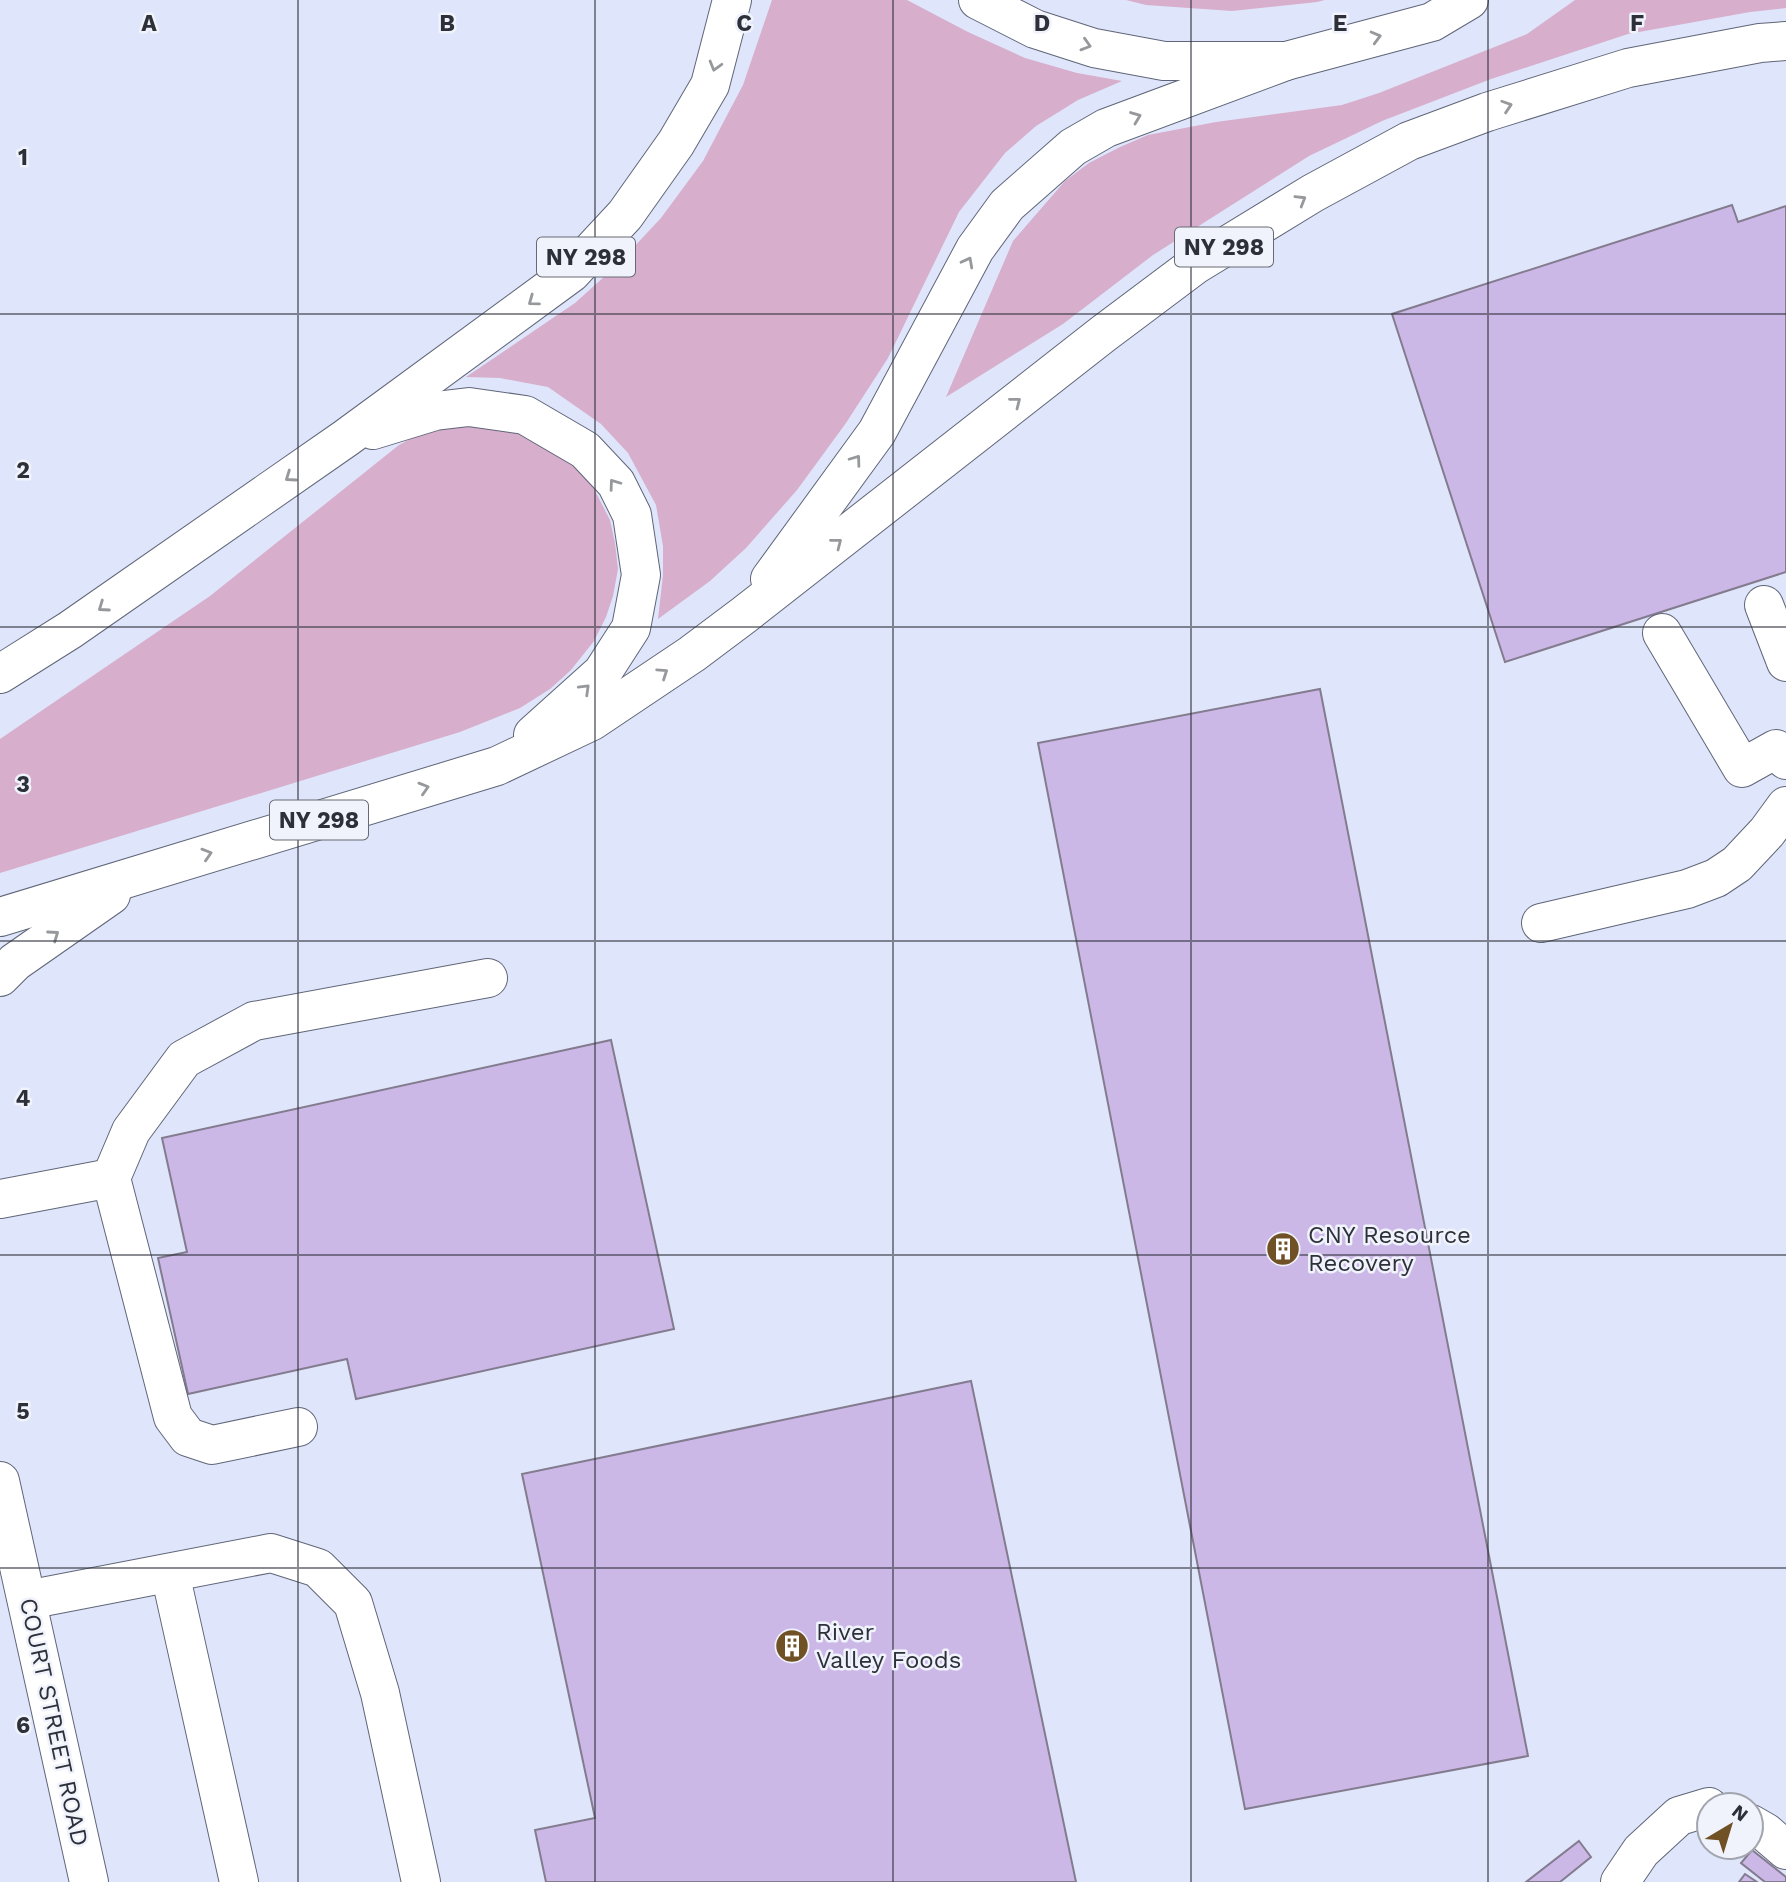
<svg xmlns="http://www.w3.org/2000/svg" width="1786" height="1882" font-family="'Work Sans',sans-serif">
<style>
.green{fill:#d7aecc}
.building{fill:#ccb8e7;stroke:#837b8e;stroke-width:2}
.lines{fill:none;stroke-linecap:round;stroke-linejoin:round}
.minor-casing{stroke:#606678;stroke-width:40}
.major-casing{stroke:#606678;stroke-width:40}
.minor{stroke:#fff;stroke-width:38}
.major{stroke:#fff;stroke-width:38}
.oneway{stroke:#96989c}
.grid{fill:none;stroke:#2d3038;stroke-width:2;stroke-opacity:0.55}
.labels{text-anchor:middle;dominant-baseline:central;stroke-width:5;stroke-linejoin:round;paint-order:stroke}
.shield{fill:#f0f3fc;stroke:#686a73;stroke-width:2}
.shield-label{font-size:23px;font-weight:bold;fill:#2d3038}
.poi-label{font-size:24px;fill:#2d3038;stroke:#f0f3fc;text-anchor:start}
.street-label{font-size:24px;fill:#2d3038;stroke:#f0f3fc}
.grid-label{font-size:23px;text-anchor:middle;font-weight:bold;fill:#2d3038;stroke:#f0f3fc;stroke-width:5;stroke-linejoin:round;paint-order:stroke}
</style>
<rect width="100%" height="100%" fill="#dfe5fa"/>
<g class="green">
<path d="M772,0h135l61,32 57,26 52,15 45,8 -44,19 -42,26 -31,27 -46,59 -71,146 -42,65 -49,67 -51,58 -36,33 -52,38 5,-44v-29l-7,-41 -28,-52 -27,-29 -53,-37 -48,-9 -34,-1 109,-74 41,-37 45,-48 42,-57 40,-76z"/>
<path d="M1126,0h199l-8,2 -85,9 -86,-6z"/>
<path d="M1575,0h211v8l-36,4 -122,22 -137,45 -109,42 -73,35 -156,99 -90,69 -117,73 67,-156 52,-60 24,-18 31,-16 28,-12 68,-13 126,-17 37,-12 148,-59z"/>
<path d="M463,422l63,12 52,35 15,18 17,33 5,23 3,26 -5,27 -7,21 -12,24 -23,29 -21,19 -30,19 -60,24 -460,141v-134l210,-143 189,-151 28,-15z"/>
</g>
<g class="building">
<path d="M1732,205l6,17 48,-16v366l-281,90 -113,-348z"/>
<path d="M1320,689l208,1067 -283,53 -207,-1066z"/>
<path d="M611,1040l63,289 -318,70 -9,-40 -159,35 -30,-136 29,-6 -25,-114z"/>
<path d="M971,1381l105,501h-530l-11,-52 60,-12 -73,-344z"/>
<path d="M1579,1841l12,16 -31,25h-34z"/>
<path d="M1752,1850l34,27v5h-21l-24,-19z"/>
<path d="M1745,1874l12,8h-18z"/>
</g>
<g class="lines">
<g class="minor-casing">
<g id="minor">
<path d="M1764,605l22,57"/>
<path d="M1662,633l80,135 34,-19 10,11"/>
<path d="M1541,923l146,-34 29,-11 21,-14 30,-32 19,-26"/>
<path d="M111,1178l20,-47 53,-72 70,-38 234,-43"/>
<path d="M0,1199l111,-21 62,239 15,20 24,8 86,-18"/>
<path d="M0,1481l89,401"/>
<path d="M170,1573l69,309"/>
<path d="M27,1600l244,-47 47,15 35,35 27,90 41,189"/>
<path d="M1751,1824l14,8 21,18"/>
<path d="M1620,1882l21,-31 38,-35 30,-9"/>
</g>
</g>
<g class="major-casing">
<g id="major">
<path d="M978,0l57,29 59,19 70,13h122l146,-39 37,-22"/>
<path d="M373,430l62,-19 34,-4 56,8 60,35 31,33 16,32 9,60 -10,53 -29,45 -69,62"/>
<path d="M770,579l107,-147 98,-183 32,-44 66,-58 33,-19 180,-67"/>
<path d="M0,674l70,-44 276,-192 225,-165 54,-58 51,-72 34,-58 22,-85"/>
<path d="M0,917l497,-151 95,-45 100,-67 52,-39 359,-281 92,-69 118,-72 96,-52 78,-29 141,-44 132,-25 26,-2"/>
<path d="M0,977l15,-15 96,-67"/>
</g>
</g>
<use href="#minor" class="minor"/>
<use href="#major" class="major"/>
</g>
<defs><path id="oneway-chevron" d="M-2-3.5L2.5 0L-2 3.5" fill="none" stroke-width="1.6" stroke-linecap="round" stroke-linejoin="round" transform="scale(1.75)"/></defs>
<g class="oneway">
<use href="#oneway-chevron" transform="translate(1376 37) rotate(-15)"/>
<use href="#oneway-chevron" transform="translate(1086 45) rotate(17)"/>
<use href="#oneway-chevron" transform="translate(715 66) rotate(106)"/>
<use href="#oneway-chevron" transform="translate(1507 106) rotate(-18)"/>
<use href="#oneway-chevron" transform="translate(1136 117) rotate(-21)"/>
<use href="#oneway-chevron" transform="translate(1301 200) rotate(-31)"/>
<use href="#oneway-chevron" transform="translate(968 262) rotate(-62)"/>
<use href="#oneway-chevron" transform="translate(533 301) rotate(144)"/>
<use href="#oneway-chevron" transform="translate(1016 402) rotate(-38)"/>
<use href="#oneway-chevron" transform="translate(856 460) rotate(-54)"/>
<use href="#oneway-chevron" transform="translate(290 477) rotate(145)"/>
<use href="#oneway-chevron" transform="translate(614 484) rotate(-126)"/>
<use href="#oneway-chevron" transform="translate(837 543) rotate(-38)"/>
<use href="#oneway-chevron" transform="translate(103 607) rotate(145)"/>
<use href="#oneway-chevron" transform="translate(663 673) rotate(-34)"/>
<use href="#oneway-chevron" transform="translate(585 689) rotate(-44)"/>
<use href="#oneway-chevron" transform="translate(424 788) rotate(-17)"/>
<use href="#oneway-chevron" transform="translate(207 854) rotate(-17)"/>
<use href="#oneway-chevron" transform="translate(54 935) rotate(-35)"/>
</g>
<path class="grid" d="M298,0v1882M595,0v1882M893,0v1882M1191,0v1882M1488,0v1882M0,314h1786M0,627h1786M0,941h1786M0,1255h1786M0,1568h1786"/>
<defs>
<g id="building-disc" transform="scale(1.75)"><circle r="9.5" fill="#705126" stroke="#f0f3fc"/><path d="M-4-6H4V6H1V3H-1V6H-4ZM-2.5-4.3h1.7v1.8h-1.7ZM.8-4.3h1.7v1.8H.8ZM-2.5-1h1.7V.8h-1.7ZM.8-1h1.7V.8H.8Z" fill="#fff"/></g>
</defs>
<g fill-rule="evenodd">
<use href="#building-disc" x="1283" y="1249"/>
<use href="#building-disc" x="792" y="1646"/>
</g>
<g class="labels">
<g class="shield">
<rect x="1175" y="227.5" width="98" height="39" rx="5"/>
<rect x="537" y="237.5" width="98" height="39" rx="5"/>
<rect x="270" y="800.5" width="98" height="39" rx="5"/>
</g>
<g class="shield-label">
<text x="1224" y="247">NY 298</text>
<text x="586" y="257">NY 298</text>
<text x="319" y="820">NY 298</text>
</g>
<g class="poi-label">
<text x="1308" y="1235">CNY Resource<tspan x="1308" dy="28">Recovery</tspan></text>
<text x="816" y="1632">River<tspan x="816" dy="28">Valley Foods</tspan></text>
</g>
<g class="street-label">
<text transform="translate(54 1722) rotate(78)">COURT STREET ROAD</text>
</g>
</g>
<g class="grid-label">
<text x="149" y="31">A</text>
<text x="447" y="31">B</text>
<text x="744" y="31">C</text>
<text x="1042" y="31">D</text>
<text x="1340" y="31">E</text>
<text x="1637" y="31">F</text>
<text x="23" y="165">1</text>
<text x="23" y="478">2</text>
<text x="23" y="792">3</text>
<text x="23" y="1106">4</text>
<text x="23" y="1419">5</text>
<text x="23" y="1733">6</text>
</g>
<g transform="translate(1730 1826) rotate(38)"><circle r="33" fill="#f0f3fc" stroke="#a2a5ae" stroke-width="2"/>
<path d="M0-5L12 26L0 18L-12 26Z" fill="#705126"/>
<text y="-10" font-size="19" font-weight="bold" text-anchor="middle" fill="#2d3038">N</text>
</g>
</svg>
